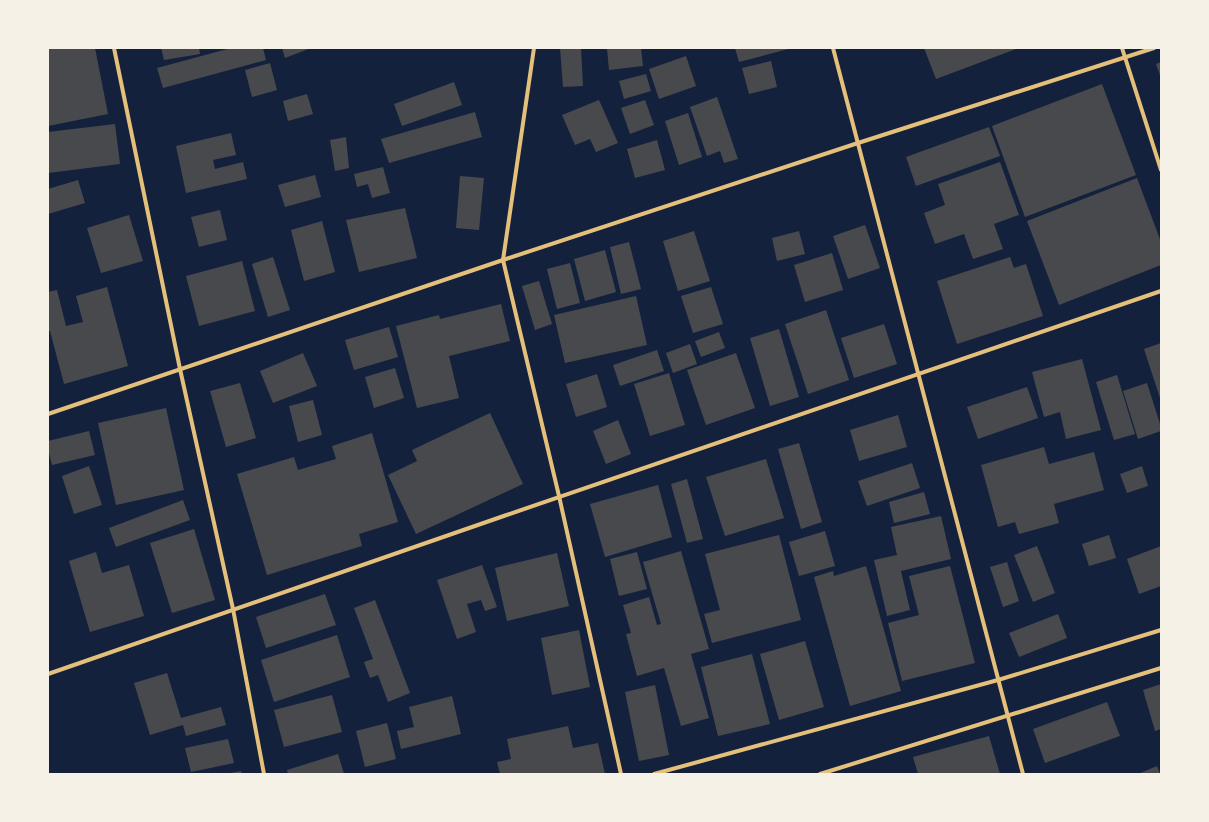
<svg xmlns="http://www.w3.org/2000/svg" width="1209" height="822" font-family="Karla,sans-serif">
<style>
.building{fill:#48494c}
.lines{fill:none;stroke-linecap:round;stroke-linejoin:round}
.minor{stroke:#e5c07b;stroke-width:4}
</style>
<rect width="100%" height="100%" fill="#14213d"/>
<g class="building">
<path d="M52,48h43l13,66 -60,12v-77z"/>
<path d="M161,48h38l1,6 -36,6z"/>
<path d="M231,48h32l3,12 -103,28 -6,-20z"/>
<path d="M282,48h29l-26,10z"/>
<path d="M560,48h21l2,38 -20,1z"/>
<path d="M607,48h34l2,18 -34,4z"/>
<path d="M735,48h57l-53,14z"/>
<path d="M924,48h95l-83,31z"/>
<path d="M686,56l10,30 -37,13 -10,-30z"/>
<path d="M771,61l6,26 -28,7 -7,-26z"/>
<path d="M1161,62v16l-5,-14z"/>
<path d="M270,63l7,27 -25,7 -7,-27z"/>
<path d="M646,74l5,17 -27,8 -5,-18z"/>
<path d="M454,82l8,23 -60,21 -8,-22z"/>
<path d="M1102,84l34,91 -111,42 -33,-91z"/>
<path d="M307,94l6,20 -25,7 -5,-20z"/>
<path d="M717,97l21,62 -14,4 -4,-12 -13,5 -17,-49z"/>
<path d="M599,100l19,43 -22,9 -6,-13 -15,6 -13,-30z"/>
<path d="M645,100l9,25 -24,9 -9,-26z"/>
<path d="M475,112l7,25 -93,26 -8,-24z"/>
<path d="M688,113l14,44 -23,8 -14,-44z"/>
<path d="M115,124l5,40 -72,9v-41z"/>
<path d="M989,127l11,29 -84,30 -10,-29z"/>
<path d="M231,133l5,22 -23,5 2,9 28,-7 4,17 -61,14 -10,-47z"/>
<path d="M346,137l3,31 -14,3 -5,-31z"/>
<path d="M657,140l8,30 -30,8 -8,-29z"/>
<path d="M1000,162l19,53 -25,9 9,25 -30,10 -9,-25 -29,10 -11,-31 21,-8 -7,-21z"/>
<path d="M383,167l7,26 -18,5 -4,-14 -11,3 -3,-13z"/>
<path d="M315,175l6,22 -36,10 -7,-22z"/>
<path d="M460,176l24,2 -5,52 -23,-2z"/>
<path d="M1137,178l24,64v23l-102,40 -32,-84z"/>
<path d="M78,180l7,23 -37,11v-25z"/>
<path d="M405,208l12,50 -58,14 -13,-52z"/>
<path d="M220,210l7,30 -28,7 -8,-30z"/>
<path d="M129,215l14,46 -42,12 -14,-45z"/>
<path d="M322,221l13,51 -31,9 -13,-51z"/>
<path d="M865,225l15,43 -32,11 -15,-43z"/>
<path d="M694,231l16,50 -32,10 -15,-50z"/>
<path d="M799,231l6,23 -28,7 -5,-23z"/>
<path d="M629,242l12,47 -20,5 -11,-47z"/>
<path d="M605,250l11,42 -31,9 -11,-42z"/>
<path d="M832,253l11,37 -38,12 -11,-37z"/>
<path d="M273,257l17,53 -22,7 -16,-53z"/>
<path d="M1010,257l4,11 12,-4 17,52 -86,28 -20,-63z"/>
<path d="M242,261l13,50 -56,15 -13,-50z"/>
<path d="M570,263l10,40 -23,6 -10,-40z"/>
<path d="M539,281l13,43 -17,6 -13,-44z"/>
<path d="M107,287l21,79 -64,18 -14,-53h-2v-39l9,-2 9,36 17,-4 -7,-26z"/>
<path d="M711,287l12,37 -30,9 -12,-37z"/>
<path d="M636,296l11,49 -82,18 -11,-48z"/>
<path d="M501,304l9,37 -61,15 10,42 -42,10 -21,-82 43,-11 1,4z"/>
<path d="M826,310l23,70 -41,14 -23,-70z"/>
<path d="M884,324l13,40 -43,14 -13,-40z"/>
<path d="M389,327l9,30 -44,13 -9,-30z"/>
<path d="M779,329l20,68 -29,9 -20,-68z"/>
<path d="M719,332l6,16 -24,9 -6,-16z"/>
<path d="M1161,343v58l-17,-52z"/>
<path d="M690,344l7,20 -24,9 -7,-20z"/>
<path d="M657,350l7,21 -44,15 -7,-21z"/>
<path d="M303,353l14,33 -44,17 -13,-32z"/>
<path d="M736,353l19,55 -49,17 -19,-55z"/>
<path d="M1082,359l19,71 -35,9 -6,-27 -16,5 -12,-45z"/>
<path d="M395,368l9,30 -30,10 -9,-31z"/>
<path d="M669,373l16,52 -35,11 -16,-52z"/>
<path d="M597,374l10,33 -31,10 -10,-33z"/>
<path d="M1117,375l18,59 -21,6 -18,-58z"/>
<path d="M240,383l16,55 -30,9 -16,-56z"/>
<path d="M1147,383l14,44v4l-23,8 -15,-48z"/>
<path d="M1027,387l11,31 -60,21 -11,-32z"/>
<path d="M313,400l9,35 -24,7 -9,-36z"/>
<path d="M166,408l18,82 -68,15 -18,-82z"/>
<path d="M490,413l33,71 -107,50 -28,-59 29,-14 -5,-11z"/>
<path d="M898,415l9,32 -48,14 -9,-31z"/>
<path d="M618,420l13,34 -25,10 -13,-33z"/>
<path d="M89,431l6,24 -43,10 -4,-16v-8z"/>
<path d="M372,433l26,89 -39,12 3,12 -95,29 -30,-101 57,-17 4,13 38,-11 -4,-13z"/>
<path d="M799,443l23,79 -21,7 -23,-80z"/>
<path d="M1044,447l5,17 45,-12 10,38 -50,14 5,19 -40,11 -4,-12 -17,5 -17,-62z"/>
<path d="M766,459l18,59 -59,18 -19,-59z"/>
<path d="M912,463l8,25 -53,18 -9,-25z"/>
<path d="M89,466l13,39 -28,9 -12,-38z"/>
<path d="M1142,466l6,20 -21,7 -7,-19z"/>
<path d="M687,479l16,60 -16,4 -16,-59z"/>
<path d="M658,485l14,52 -67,20 -15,-53z"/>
<path d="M924,492l6,22 -36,9 -5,-21z"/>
<path d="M183,500l7,20 -74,27 -7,-19z"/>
<path d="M941,516l10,43 -50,12 9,39 -23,6 -13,-56 23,-5 -6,-28z"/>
<path d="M194,529l21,71 -43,13 -22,-70z"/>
<path d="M825,531l10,35 -36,10 -10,-34z"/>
<path d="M779,535l22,85 -89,23 -8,-29 16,-4 -15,-56z"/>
<path d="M1109,535l7,23 -27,8 -7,-22z"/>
<path d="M1037,546l18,47 -22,9 -19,-47z"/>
<path d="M1161,546v40l-22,8 -12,-35z"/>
<path d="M681,551l28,98 -18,5 18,64 -28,8 -17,-58 -27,8 -11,-42 5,-1 -8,-28 26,-8 8,28 4,-1 -18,-62z"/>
<path d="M96,552l6,21 27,-8 15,51 -54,16 -21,-71z"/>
<path d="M637,552l10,37 -28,7 -9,-37z"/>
<path d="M557,553l12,53 -62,15 -12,-53z"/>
<path d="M1007,562l12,39 -16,6 -13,-40z"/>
<path d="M482,565l15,42 -12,4 -4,-11 -14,4 9,28 -19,7 -20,-59z"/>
<path d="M866,566l35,125 -51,15 -36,-129 19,-6 1,5z"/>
<path d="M950,566l25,97 -73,18 -14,-58 31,-8 -10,-39z"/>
<path d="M325,594l11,31 -70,23 -10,-31z"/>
<path d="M375,600l35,93 -22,9 -10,-27 -8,3 -6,-16 9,-3 -19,-51z"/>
<path d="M1058,614l9,24 -48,19 -10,-24z"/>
<path d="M579,630l11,57 -38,8 -11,-57z"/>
<path d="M337,635l13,42 -76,25 -13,-42z"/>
<path d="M805,641l19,66 -45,13 -19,-66z"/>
<path d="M752,654l18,70 -52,12 -17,-69z"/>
<path d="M167,673l14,45 40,-11 5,18 -40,11 -3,-11 -33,10 -16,-52z"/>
<path d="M1161,684v45l-6,2 -12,-41z"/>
<path d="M655,685l14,70 -30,6 -14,-69z"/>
<path d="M332,695l10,37 -58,15 -10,-37z"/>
<path d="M452,696l9,38 -60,15 -4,-18 17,-4 -5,-20z"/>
<path d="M1107,702l13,34 -75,27 -12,-34z"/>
<path d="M387,723l9,36 -31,8 -9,-36z"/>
<path d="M568,726l5,22 25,-5 7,31h-105l-3,-12 14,-3 -4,-20z"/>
<path d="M989,736l11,38h-82l-5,-17z"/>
<path d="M228,739l6,24 -43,9 -6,-24z"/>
<path d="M338,754l6,20h-56l-1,-4z"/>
<path d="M1157,766l3,8h-22z"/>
<path d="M241,771l1,3h-12v-1z"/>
</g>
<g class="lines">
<g class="minor">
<path d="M114,48l66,321 53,240 31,165"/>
<path d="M534,48l-31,212 56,236 62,278"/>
<path d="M833,48l190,726"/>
<path d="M1122,48l39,122"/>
<path d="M48,414l455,-154 355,-117 296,-95"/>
<path d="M48,674c370,-131 742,-254 1113,-383"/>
<path d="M654,774l344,-94 163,-50"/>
<path d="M820,774l341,-106"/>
</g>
</g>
<rect width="1209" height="822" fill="none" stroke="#f6f1e7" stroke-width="98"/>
</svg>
